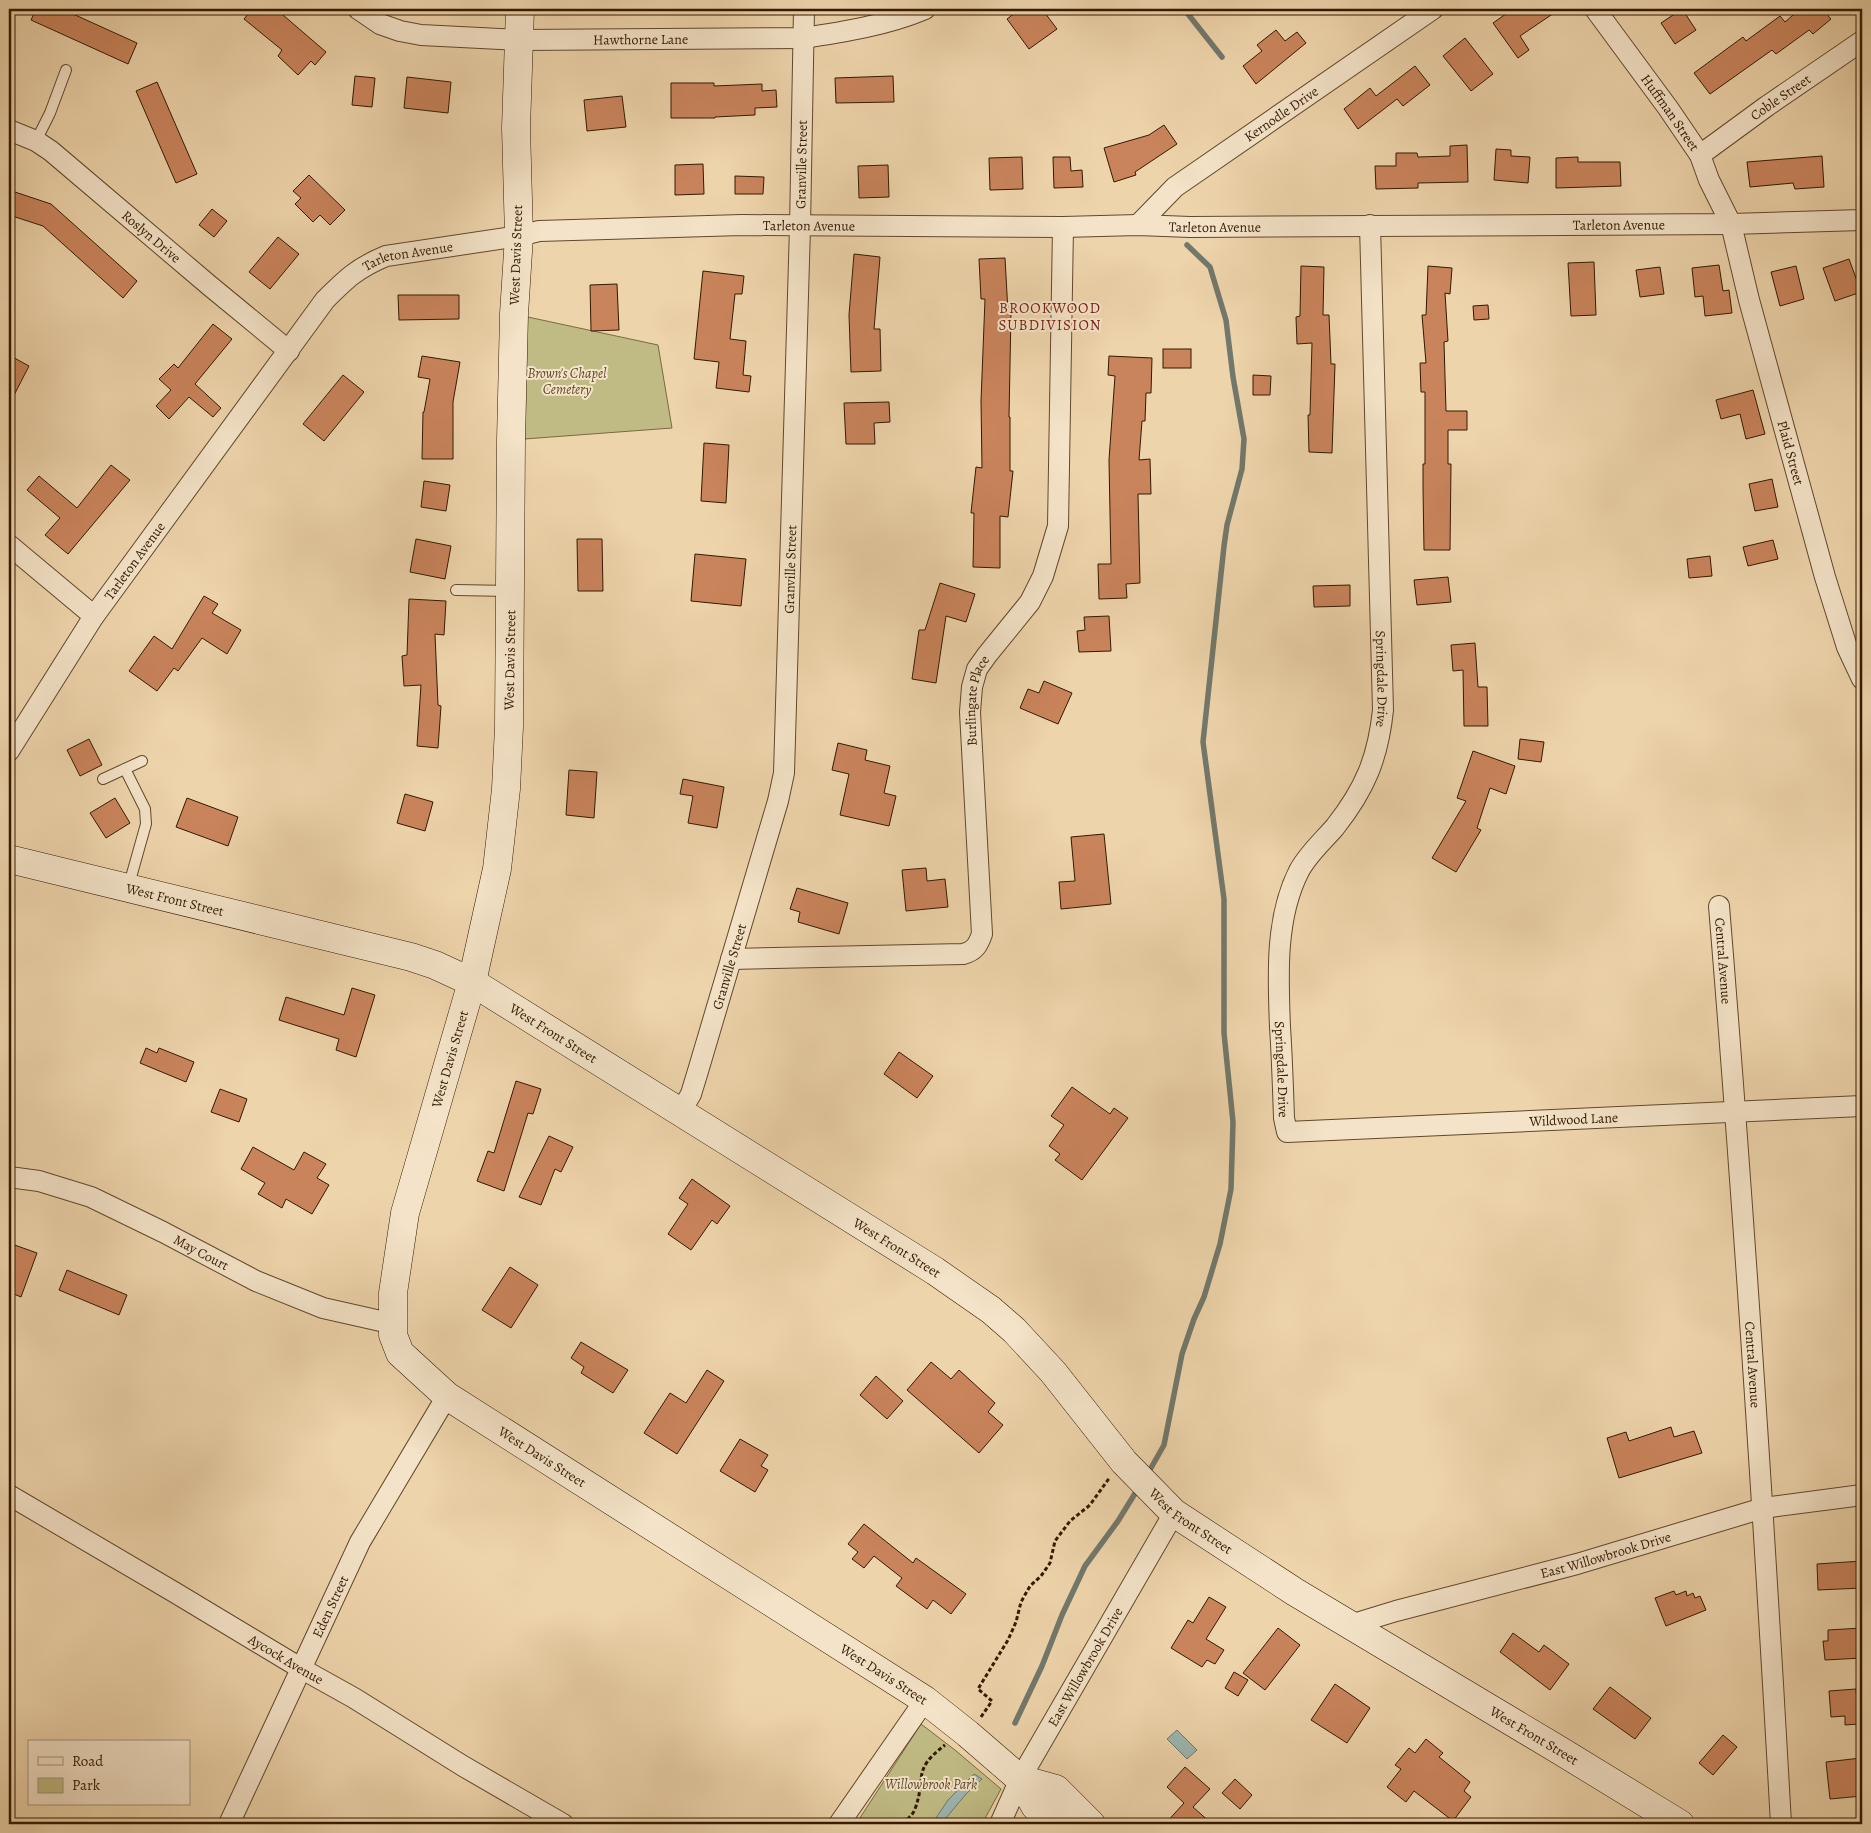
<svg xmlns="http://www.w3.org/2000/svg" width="1871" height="1833" font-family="Alegreya,serif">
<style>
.green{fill:#c0bb84;stroke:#796a42}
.water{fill:#9cb7b2;stroke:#72786b}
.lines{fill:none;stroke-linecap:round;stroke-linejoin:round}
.stream{stroke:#72786b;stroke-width:5.5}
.building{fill:#ca845c;stroke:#321900}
.lane-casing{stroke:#61482b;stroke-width:12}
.street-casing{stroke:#61482b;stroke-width:22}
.secondary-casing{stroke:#321900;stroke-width:29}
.path{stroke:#321900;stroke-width:3;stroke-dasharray:4 2.5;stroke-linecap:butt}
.lane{stroke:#f4e3c8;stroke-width:10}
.street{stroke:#f4e3c8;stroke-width:20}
.secondary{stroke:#f4e3c8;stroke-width:28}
.labels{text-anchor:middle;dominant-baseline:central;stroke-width:4;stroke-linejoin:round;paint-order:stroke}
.street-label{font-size:14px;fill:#321900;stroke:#f4e3c8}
.park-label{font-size:14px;font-style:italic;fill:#5d4a28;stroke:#f4e3c8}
.neighbourhood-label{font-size:15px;letter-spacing:1px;fill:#7a1f14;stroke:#f4e3c8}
</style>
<rect width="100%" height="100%" fill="#eed4ab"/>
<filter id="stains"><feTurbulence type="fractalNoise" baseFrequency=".004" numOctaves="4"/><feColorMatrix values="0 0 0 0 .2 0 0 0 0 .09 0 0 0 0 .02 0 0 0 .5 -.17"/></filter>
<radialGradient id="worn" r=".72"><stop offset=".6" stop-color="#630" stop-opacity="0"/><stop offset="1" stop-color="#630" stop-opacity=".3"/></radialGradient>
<g class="green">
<path d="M514,314l144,31 14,83 -161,12z"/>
<path d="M921,1724l34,26 46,39 -19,35h-126z"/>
</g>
<g class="water">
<path d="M1177,1730l20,20 -10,9 -20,-20z"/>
<path d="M974,1774l8,5 -16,15 -25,30h-9l16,-24z"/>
</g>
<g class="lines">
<g class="stream">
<path d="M1184,9l38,48"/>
<path d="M1147,1475l17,-30 18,-91 12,-35 10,-22 16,-53 11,-55 2,-67 -9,-89v-134l-21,-157 21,-196 3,-21 15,-56 2,-30 -11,-62 -7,-57 -16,-53 -23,-22"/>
<path d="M1015,1723l27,-57 20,-51 23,-49 33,-45 21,-34"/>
</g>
</g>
<g class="building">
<path d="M36,9h26l75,34 -9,21 -97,-44z"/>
<path d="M252,9h24l50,43 -11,13 -4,-4 -13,14 -20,-19 4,-6 -38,-31z"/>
<path d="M1020,9h22l15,20 -28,20 -22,-30z"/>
<path d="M1513,9h47l-40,27 9,14 -11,8 -25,-35z"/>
<path d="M1682,9l14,21 -21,14 -14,-21z"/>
<path d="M1800,9h22l9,10 -18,15 -4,-4 -33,24 -4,-4 -62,44 -16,-21 49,-36 3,4 34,-25 5,6z"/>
<path d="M1276,30l9,11 12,-9 9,11 -50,41 -13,-18 19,-15 -5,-6z"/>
<path d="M1465,38l28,36 -22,17 -28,-35z"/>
<path d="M1415,66l15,19 -27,21 -6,-7 -39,30 -14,-20 26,-21 6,8z"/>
<path d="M355,76l20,2 -3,29 -20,-2z"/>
<path d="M893,76l1,26 -58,1 -1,-25z"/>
<path d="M407,77l44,5 -3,31 -44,-5z"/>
<path d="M157,82l40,92 -21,9 -40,-92z"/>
<path d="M671,83h43v3l48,-2v7l14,-1 1,17 -22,1v7l-40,2v1h-44z"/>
<path d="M622,96l4,31 -39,4 -3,-31z"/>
<path d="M1164,125l13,19 -42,28 1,3 -22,7 -10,-34 45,-13z"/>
<path d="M1467,145l1,37 -50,1v5l-42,1 -1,-23h21v-13h21l1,4 32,-1v-10z"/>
<path d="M1496,149l15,1v6l19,1 -2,26 -34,-3z"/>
<path d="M1822,156l2,31 -29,2 -2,-6 -43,4 -3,-25z"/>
<path d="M1022,157l1,32 -33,1 -1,-32z"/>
<path d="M1053,157h17l1,14 11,-1 1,17 -29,1z"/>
<path d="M1578,157v5h42l1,24 -65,2v-30z"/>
<path d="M703,164l1,30 -29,1v-30z"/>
<path d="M888,165l1,32 -30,1 -1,-32z"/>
<path d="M309,175l36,35 -15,15 -10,-10 -7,7 -18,-18 6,-6 -8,-7z"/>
<path d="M735,176l29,1 -1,17h-28z"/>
<path d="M9,190l42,14 86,77 -14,17 -80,-72 -34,-11z"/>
<path d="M212,209l15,12 -13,16 -15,-12z"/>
<path d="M278,237l21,17 -29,35 -21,-17z"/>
<path d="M854,254l26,3 -6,72h6l1,42 -30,1 -2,-57z"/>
<path d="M1005,258l3,54h3l-2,105h1v54h3l-5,46 -8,-1v52l-27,-1 1,-54h-3l5,-46 6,1 -1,-67 4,-102h-4l-2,-40z"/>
<path d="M1849,259l12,33 -26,9 -12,-33z"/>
<path d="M1594,262l2,53 -25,1 -3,-53z"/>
<path d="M1719,265l4,26 6,-1 3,23 -27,3 -2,-20 -8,1 -3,-29z"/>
<path d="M1301,266l23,1 -1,48h6l2,49h4l-3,89 -23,-1 -1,-37h2l2,-72 -15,1 -1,-27 4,-1z"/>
<path d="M1428,266l24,2 -2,26 -5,-1 3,48 -4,1 2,69h21v19h-19v34h3l-1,86h-26l-1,-62v-24h2v-72h-4l-1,-29h6l-4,-48h4z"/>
<path d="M1796,266l8,33 -24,7 -9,-34z"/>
<path d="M1660,267l4,27 -24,3 -4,-27z"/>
<path d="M703,271l41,5 -2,18h-7l-5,45 16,2 -3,34 8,1 -2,16 -33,-4 3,-26 -25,-3z"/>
<path d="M617,284l2,46 -28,1 -1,-46z"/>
<path d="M398,295h61v24l-60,1z"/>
<path d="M1488,305l1,14 -15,1 -1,-14z"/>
<path d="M213,324l19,15 -37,45 26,24 -8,9 -24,-20 -20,22 -13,-13 15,-16 -12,-11 15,-15 4,4z"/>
<rect x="1163" y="349" width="28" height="19"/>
<path d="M9,355l20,11 -20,39z"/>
<path d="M422,356l38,6 -7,40v57h-31l1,-47h1l6,-33 -12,-2z"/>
<path d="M1109,356l43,2 -1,35h-5l-1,28h-3l-3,39 11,-1 1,35h-13l2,89 -14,1 1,14 -28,1 -1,-35h13l-2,-104 6,-84 -7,-1z"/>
<path d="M343,375l21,17 -40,49 -21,-17z"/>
<path d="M1253,375l18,1 -1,19h-17z"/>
<path d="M1753,390l12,44 -19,5 -6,-25 -19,5 -5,-19z"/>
<path d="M889,402l1,20 -16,1 1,21h-29l-2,-41z"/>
<path d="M704,443l25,2 -3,58 -25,-2z"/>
<path d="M111,465l19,15 -62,74 -23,-19 15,-17 -33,-28 12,-14 38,32z"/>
<path d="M1772,479l6,28 -23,4 -6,-27z"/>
<path d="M424,481l26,4 -4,26 -25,-4z"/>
<path d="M416,539l35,7 -6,33 -35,-7z"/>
<path d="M577,539h25l1,52h-25z"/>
<path d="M1773,540l5,19 -30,7 -5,-19z"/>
<path d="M695,554l51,5 -5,47 -50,-5z"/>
<path d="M1710,556l2,20 -23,2 -2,-19z"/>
<path d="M1448,577l3,25 -34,3 -3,-25z"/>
<path d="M940,583l35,11 -9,28 -20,-6 -10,67 -24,-4 7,-49h6z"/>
<path d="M1350,585v21l-36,1 -1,-21z"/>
<path d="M204,596l14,8 -6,9 29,17 -14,24 -25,-16 -24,33 -4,-3 -17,23 -28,-20 25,-35 18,13z"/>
<path d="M409,599l37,2 -2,34 -9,-1 3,71 3,1 -3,42 -21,-2 4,-61 -17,1 -2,-30 5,-1z"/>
<path d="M1109,616l2,35 -32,1 -2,-21 8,-1 -1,-13z"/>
<path d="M1475,643l3,44h9l1,39h-24l-1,-56 -10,1 -2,-26z"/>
<path d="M1044,681l28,12 -14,31 -38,-16 8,-19 11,4z"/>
<path d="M89,739l13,26 -22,11 -13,-26z"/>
<path d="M1520,739l24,3 -3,20 -23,-3z"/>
<path d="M838,743l29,7 -2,10 25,6 -6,27 12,3 -7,30 -49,-11 9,-41 -17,-4z"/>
<path d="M1473,751l42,15 -9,28 -16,-6 -13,40 4,2 -25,42 -24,-14 34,-57 -9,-3z"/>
<path d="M569,770l28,2 -3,46 -28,-3z"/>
<path d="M683,779l41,8 -7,41 -29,-5 5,-27 -13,-2z"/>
<path d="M405,794l28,8 -8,29 -28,-8z"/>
<path d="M115,798l15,25 -24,15 -16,-25z"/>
<path d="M187,798l51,19 -10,29 -52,-19z"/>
<path d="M1104,834l7,70 -50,5 -2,-27 16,-1 -4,-44z"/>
<path d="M926,868l1,13 18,-2 3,28 -42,4 -4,-41z"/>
<path d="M797,888l51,15 -9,31 -41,-12 2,-10 -10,-3z"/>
<path d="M352,988l23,7 -19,62 -20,-7 3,-11 -60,-19 7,-23 58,18z"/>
<path d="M146,1048l11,5 2,-5 35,14 -8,20 -46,-19z"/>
<path d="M899,1052l34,24 -16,22 -33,-24z"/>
<path d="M516,1081l25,8 -8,25 -5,-1 -24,78 -27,-10 11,-30 6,2z"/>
<path d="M1072,1087l38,27 4,-6 14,10 -46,62 -27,-20 5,-6 -11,-8 15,-21 -13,-9z"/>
<path d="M220,1089l27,10 -8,23 -28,-10z"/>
<path d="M549,1136l24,11 -12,25 -6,-3 -14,36 -22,-8z"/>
<path d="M253,1147l41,23 10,-18 22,12 -9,14 12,7 -17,29 -26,-15 -4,9 -24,-14 7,-11 -24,-14z"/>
<path d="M692,1179l38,27 -13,18 -5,-4 -21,30 -23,-16 20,-30 -9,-6z"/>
<path d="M9,1243l28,10 -16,44 -12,-5z"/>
<path d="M510,1267l28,18 -27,43 -29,-18z"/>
<path d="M67,1270l60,25 -8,20 -60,-25z"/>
<path d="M581,1342l47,28 -15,23 -32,-20 3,-6 -13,-9z"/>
<path d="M931,1362l20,17 8,-9 36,33 -7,9 15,13 -24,28 -72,-63z"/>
<path d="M707,1370l17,11 -47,73 -33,-21 26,-40 16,10z"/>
<path d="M876,1376l27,25 -16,18 -27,-24z"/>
<path d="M1671,1427l3,10 20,-6 8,22 -83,25 -12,-40 19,-6 3,9z"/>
<path d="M740,1439l28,16 -7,11 7,4 -13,22 -35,-21z"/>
<path d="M864,1524l49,39 3,-5 50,36 -15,20 -18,-14 -6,9 -31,-23 6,-8 -28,-22 -10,12 -12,-9 6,-7 -10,-8z"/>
<path d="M1862,1561v27l-44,2 -1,-26z"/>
<path d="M1674,1591l2,4 10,-4 1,5 6,-3 2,5 5,-2 6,14 -40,16 -11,-28z"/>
<path d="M1209,1597l17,10 -20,32 18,11 -9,14 -8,-4 -5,7 -31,-19 17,-28 5,3z"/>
<path d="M1278,1628l22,17 -35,45 -22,-17z"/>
<path d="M1862,1628v30l-37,2 -2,-19h5v-11z"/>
<path d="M1513,1633l26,19 5,-7 25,19 -19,26 -50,-38z"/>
<path d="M1234,1672l14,8 -10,16 -13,-8z"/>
<path d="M1335,1684l35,24 -23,35 -36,-23z"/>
<path d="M1610,1687l41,31 -16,21 -42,-30z"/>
<path d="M1856,1689l3,35 -14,1v-9l-14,1 -2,-26z"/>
<path d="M1723,1735l14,12 -24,28 -14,-12z"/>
<path d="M1426,1739l17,14 -4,4 31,25 -6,9 7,6 -18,24 -39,-30 -8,11 -19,-15 14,-18 -6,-4 14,-17 6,5z"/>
<path d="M1861,1758l1,38 -32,3 -4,-37z"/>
<path d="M1185,1767l25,22 -17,18 19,17h-47l19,-21 -17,-16z"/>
<path d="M1235,1779l17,16 -12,14 -18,-16z"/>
</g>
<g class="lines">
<g class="lane-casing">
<g id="lane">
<path d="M36,141l14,-28 16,-43"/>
<path d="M456,590l54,1"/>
<path d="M125,769l20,40 1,15 -18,64"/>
<path d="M103,779l39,-18"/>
</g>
</g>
<g class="street-casing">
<g id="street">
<path id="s1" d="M358,9l22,15 20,7 21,4 98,5 284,-2c41,-6 84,-13 122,-29"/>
<path id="s2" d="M1595,9l73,99 32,47 9,25 22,44 18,76 76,277 22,70 15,32"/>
<path id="s3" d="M9,130l27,11 15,10 159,135 79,65"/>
<path id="s4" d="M1700,155l67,-49 95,-65"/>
<path id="s5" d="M1138,225l37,-38 258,-178"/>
<path id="s6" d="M1370,225l13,485c-5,48 -18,79 -48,117 -12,14 -27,27 -36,44 -24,47 -21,105 -19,156 2,30 3,60 4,91l3,14 575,-26"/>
<path d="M9,545l85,71"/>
<path id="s7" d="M9,751l85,-135 231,-316c21,-21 32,-32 61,-44l133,-20 20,-5 203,-6 321,2 75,-2 52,2 541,-3 131,-4"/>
<path id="s8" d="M1719,906c25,306 45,612 62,918"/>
<path id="s9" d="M731,959l232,-5c12,-3 15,-9 19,-20l-12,-222 2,-25 5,-18 10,-14 43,-53 13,-26 15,-50 5,-299"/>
<path id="s10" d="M680,1113l11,-19 7,-23 80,-270 6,-28 16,-546 4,-218"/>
<path id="s11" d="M9,1177l30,4 52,16 72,35 93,49 67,27 71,16"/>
<path id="s12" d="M9,1495l165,97 128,77 52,29 109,68 100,58"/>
<path id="s13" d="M1350,1625l46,-14 181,-47 186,-56 99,-13"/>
<path id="s14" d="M229,1824l131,-282 87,-146"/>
<path d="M839,1824l86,-124"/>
<path id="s15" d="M1000,1824l20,-45 154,-266"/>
</g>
</g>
<g class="secondary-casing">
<g id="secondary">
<path id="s16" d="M520,9l-4,119 3,108 -5,78 -3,126 -2,287 -3,62 -9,80 -25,113 -67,231 -12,80v42l7,18 47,43 478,304 43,34 52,45 15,27 18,18"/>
<path id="s17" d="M9,859l402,98 24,8 37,17 463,289 56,39 23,20 39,42 71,90 50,51 121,79 264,158 121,74"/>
<path d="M1020,1779l36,10 35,35"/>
</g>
</g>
<g class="path">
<path d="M981,1717l11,-16 -14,-12 30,-49 8,-18 5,-20 9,-16 11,-10 9,-13 5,-22 15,-20 20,-16 20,-28"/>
<path d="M903,1824c4,-5 10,-9 12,-15 12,-33 -4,-38 30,-64"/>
</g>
<use href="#lane" class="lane"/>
<use href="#street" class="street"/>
<use href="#secondary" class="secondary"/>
</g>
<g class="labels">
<g class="street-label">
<text stroke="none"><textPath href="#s1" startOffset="289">Hawthorne Lane</textPath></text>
<text stroke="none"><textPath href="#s4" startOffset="99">Coble Street</textPath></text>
<text stroke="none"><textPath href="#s2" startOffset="128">Huffman Street</textPath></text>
<text stroke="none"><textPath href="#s5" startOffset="182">Kernodle Drive</textPath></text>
<text stroke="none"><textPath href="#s10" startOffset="965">Granville Street</textPath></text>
<text stroke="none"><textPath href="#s7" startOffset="1862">Tarleton Avenue</textPath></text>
<text stroke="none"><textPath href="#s7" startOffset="1052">Tarleton Avenue</textPath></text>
<text stroke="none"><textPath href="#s7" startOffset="1458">Tarleton Avenue</textPath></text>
<text stroke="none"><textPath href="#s3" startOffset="179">Roslyn Drive</textPath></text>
<text transform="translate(516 255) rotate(-88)">West Davis Street</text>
<text stroke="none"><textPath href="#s7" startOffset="648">Tarleton Avenue</textPath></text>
<text stroke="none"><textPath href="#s2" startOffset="492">Plaid Street</textPath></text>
<text stroke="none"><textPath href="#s7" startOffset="228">Tarleton Avenue</textPath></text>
<text stroke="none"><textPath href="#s10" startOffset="560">Granville Street</textPath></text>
<text transform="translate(510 660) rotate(-89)">West Davis Street</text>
<text stroke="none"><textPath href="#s6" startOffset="454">Springdale Drive</textPath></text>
<text stroke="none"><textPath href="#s9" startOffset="496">Burlingate Place</textPath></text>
<text stroke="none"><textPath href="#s17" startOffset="171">West Front Street</textPath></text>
<text stroke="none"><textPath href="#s8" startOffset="55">Central Avenue</textPath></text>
<text stroke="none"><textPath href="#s10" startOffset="155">Granville Street</textPath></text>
<text stroke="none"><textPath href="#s17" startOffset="576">West Front Street</textPath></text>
<text transform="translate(450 1059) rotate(-74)">West Davis Street</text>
<text stroke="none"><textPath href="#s6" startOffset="872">Springdale Drive</textPath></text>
<text stroke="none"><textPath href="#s6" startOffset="1222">Wildwood Lane</textPath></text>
<text stroke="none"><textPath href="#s17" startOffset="981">West Front Street</textPath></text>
<text stroke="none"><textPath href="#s11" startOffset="208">May Court</textPath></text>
<text stroke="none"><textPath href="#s8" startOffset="460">Central Avenue</textPath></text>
<text stroke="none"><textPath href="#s16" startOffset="1536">West Davis Street</textPath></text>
<text stroke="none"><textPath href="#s17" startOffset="1386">West Front Street</textPath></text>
<text stroke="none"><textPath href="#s13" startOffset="265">East Willowbrook Drive</textPath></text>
<text stroke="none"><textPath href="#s14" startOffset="240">Eden Street</textPath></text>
<text stroke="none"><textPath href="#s12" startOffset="322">Aycock Avenue</textPath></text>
<text stroke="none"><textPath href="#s15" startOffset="179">East Willowbrook Drive</textPath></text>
<text stroke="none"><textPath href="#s16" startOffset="1941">West Davis Street</textPath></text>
<text stroke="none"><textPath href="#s17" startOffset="1791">West Front Street</textPath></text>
</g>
<g class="park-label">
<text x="567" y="373">Brown's Chapel<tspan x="567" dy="16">Cemetery</tspan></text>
<text x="931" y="1784">Willowbrook Park</text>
</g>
<g class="neighbourhood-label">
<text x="1050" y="308">BROOKWOOD<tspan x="1050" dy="17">SUBDIVISION</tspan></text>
</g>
</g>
<rect width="1871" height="1833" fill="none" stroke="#eed4ab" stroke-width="30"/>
<rect x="10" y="10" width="1851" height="1813" fill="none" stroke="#321900" stroke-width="2.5"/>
<rect x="15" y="15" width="1841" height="1803" fill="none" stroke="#321900"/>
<rect x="28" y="1740" width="162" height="65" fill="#f4e3c8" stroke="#a69278"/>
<rect x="38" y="1757" width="25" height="8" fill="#f4e3c8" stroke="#a69278"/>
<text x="72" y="1766" font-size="15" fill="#321900">Road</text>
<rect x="38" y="1778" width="25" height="15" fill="#c0bb84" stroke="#a69278"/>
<text x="72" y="1790" font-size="15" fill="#321900">Park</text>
<rect width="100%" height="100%" filter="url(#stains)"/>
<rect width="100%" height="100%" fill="url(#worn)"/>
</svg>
